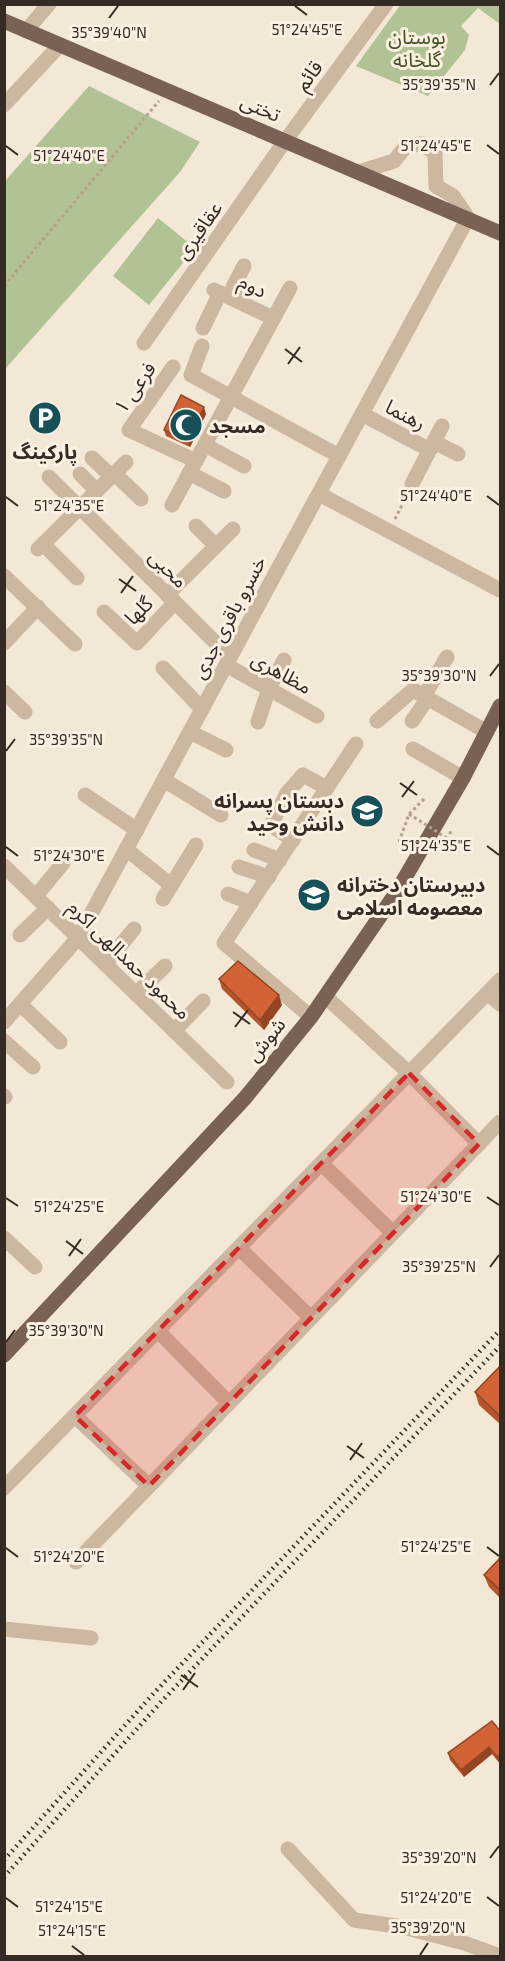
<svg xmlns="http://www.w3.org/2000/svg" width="505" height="1961" font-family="'Exo 2','Noto Sans Arabic',sans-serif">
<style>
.green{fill:#b1c394}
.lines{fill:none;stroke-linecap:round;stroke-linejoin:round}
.path{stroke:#b7a08b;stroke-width:3;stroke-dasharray:3 3;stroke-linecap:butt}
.minor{stroke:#ccb7a0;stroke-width:15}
.major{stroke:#796254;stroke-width:15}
.rail{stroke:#352a24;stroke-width:4.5;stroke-dasharray:1.5 4.5;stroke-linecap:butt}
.path-bridge{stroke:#b7a08b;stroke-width:3;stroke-dasharray:3 3;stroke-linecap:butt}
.wall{fill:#b5552d}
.shaded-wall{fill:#934524}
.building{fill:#d26334;stroke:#934524;stroke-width:1.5}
.marked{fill:#d62828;fill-opacity:0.2;stroke:#d62828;stroke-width:4.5;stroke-dasharray:12 8;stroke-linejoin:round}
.ticks{fill:none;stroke:#352a24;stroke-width:2}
.labels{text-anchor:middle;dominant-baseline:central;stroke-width:6;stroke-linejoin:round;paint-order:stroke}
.park-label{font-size:20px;fill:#415526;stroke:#fbf0e1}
.street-label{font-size:20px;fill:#352a24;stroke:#fbf0e1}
.poi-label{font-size:20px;font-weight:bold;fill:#352a24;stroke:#fbf0e1;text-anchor:start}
.ticks-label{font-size:15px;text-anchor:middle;fill:#352a24;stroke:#fbf0e1;stroke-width:6;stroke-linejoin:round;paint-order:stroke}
</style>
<rect width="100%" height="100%" fill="#f3e7d5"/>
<g class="green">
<path d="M401,4l99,1v19l-22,-16 -17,18 8,9 -4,15 -37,46 -72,-30z"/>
<path d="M89,86l111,56 -20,30 -175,197v-188z"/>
<path d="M158,218l37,30 -46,57 -36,-29z"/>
</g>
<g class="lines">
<g class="path">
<path d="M4,286l155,-185"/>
<path d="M395,519l12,-24"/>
<path d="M399,842l10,-28 17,-17"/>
<path d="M441,846l10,-5 -1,-10"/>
</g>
<g class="minor">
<path d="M26,31l23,-27"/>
<path d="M4,105l56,-60"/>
<path d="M214,290l59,28"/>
<path d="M233,299l5,-8 -5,-4 11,-21"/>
<path d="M203,328l17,-35"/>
<path d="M144,343l136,-195 106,-144"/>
<path d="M202,346l-11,29 148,81"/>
<path d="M173,367l-44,63 67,31"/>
<path d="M362,414l68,36"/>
<path d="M434,442l24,12"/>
<path d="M205,445l39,21"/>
<path d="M92,458l19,18"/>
<path d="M114,473l27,26"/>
<path d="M189,473l35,18"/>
<path d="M80,474l17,17"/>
<path d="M49,477l181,180"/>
<path d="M412,484l30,-58"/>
<path d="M319,494l181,96"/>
<path d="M172,505l118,-217"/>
<path d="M196,526l20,20"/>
<path d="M43,544l34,34"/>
<path d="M38,549l88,-87"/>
<path d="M4,576l71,68"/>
<path d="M167,595l66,-66"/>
<path d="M104,612l33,31 38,-41"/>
<path d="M4,643l34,-36"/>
<path d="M226,665l91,51"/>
<path d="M163,668l39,41"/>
<path d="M4,692l21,20"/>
<path d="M424,696l23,-39"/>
<path d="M377,721l36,-31 74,42"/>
<path d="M412,721l16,-23"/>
<path d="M258,722l11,-34 15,-28"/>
<path d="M190,732l36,18"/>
<path d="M413,749l50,29"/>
<path d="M164,780l57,35"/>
<path d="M85,795l52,35"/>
<path d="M293,840l-22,-15 16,-32 16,-18 24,13"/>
<path d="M126,849l45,36"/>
<path d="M254,850l26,10"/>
<path d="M4,866l223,216"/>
<path d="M239,867l30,10"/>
<path d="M228,894l23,9"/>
<path d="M36,896l27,-33"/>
<path d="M163,899l33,-54"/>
<path d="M20,935l28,-27"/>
<path d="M105,964l29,-35"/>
<path d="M488,993l12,11"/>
<path d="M136,994l29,-28"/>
<path d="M326,997l83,76 70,71"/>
<path d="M20,1004l40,38"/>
<path d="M311,1017l-87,-74 132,-199"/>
<path d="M4,1022l74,-84 390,-720 -15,-22 -17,-10 -1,-33 -13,-9 -15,1 -13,16 -35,11"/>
<path d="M174,1031l29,-30"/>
<path d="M4,1041l29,26"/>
<path d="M4,1096l1,1"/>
<path d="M321,1163l72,70"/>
<path d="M4,1238l31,29"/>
<path d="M239,1248l72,70"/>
<path d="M158,1331l71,72"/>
<path d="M75,1416l74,70"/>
<path d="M4,1488l496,-508"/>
<path d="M76,1562l424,-440"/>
<path d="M4,1629l87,9"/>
<path d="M288,1849l66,71 49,7 61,16 36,13"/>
</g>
<g class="major">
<path d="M4,21l496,212"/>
<path d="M4,1355l241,-257 66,-81 85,-124 67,-115 37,-72"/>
</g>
<g class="rail">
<path d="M4,1860l150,-167 346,-363"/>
<path d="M4,1877l157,-175 339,-356"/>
</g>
<path class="path-bridge" d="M409,814l42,27"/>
</g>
<g class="wall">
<path d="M206,414l-16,33 -24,-11 -2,-6z"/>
<path d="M219,979l63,26 -18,25 -42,-41z"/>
<path d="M501,1365v60l-22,-20 -4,-13z"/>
<path d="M501,1557v42l-12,-12 -5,-12z"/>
<path d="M501,1732l-1,32 -8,-10 -28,23 -14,-17 -2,-7z"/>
</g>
<g class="shaded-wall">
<path d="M204,407l2,7 -16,33 -3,-6z"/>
<path d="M279,995l3,10 -18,25 -4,-10z"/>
<path d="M489,1747l3,7 -28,23 -3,-7z"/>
<path d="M501,1755v8l-1,1 -3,-7z"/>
</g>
<g class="building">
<path d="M181,395l23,12 -17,34 -23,-11z"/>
<path d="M238,961l41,34 -19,25 -41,-41z"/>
<path d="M501,1365v52l-26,-25z"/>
<path d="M501,1557v34l-17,-16z"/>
<path d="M492,1721l9,11v23l-4,2 -8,-10 -28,23 -13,-17z"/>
</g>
<path class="marked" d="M409,1073l70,71 -330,342 -74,-70z"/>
<path class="ticks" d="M295,6l12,9M109,18l9,-12M490,85l9,-12M487,145l12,9M6,146l12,9M285,349l17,13M288,364l12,-17M487,496l12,9M6,497l12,9M119,579l17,12M121,593l12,-17M490,676l9,-12M6,751l9,-12M400,783l17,12M402,797l12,-16M487,846l12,9M6,847l12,9M233,1012l17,12M235,1027l13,-17M487,1197l12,8M6,1198l12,8M66,1241l17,13M69,1256l12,-17M490,1267l9,-12M6,1342l9,-12M347,1446l17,12M350,1460l12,-17M487,1547l12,9M6,1548l12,9M181,1675l17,12M183,1690l12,-17M490,1858l9,-12M487,1897l12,9M6,1898l12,9M72,1946l12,9M420,1955l8,-12"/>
<defs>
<g id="parking-disc" transform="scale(1.725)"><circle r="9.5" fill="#16515a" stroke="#fbf0e1"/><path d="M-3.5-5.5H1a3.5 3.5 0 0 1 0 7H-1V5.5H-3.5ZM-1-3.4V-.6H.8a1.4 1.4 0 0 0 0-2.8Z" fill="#fff"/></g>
<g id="mosque-disc" transform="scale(1.725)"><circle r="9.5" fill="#16515a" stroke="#fbf0e1"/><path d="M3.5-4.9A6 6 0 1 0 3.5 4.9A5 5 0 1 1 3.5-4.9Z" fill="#fff"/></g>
<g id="school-disc" transform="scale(1.725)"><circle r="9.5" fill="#16515a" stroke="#fbf0e1"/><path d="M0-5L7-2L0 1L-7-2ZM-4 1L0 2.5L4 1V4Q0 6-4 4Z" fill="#fff"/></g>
</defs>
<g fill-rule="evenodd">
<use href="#parking-disc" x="45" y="418"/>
<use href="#mosque-disc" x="186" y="425"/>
<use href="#school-disc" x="367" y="811"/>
<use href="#school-disc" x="314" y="895"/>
</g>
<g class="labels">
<g class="park-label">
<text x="417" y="36">بوستان<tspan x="417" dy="23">گلخانه</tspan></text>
</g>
<g class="street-label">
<text transform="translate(308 75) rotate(-54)">قائم</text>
<text transform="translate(261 107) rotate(23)">تختی</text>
<text transform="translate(198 230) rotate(-55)">عقاقیری</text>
<text transform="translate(253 285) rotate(25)">دوم</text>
<text transform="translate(134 387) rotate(-55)">فرعی ۱</text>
<text transform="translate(406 414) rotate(28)">رهنما</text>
<text transform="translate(169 568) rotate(45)">محبی</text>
<text transform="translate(138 610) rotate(-45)">گلها</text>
<text transform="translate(228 617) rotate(-62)">خسرو باقری جدی</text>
<text transform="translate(282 672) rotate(29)">مظاهری</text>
<text transform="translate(130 959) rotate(44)">محمود حمدالهی اکرم</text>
<text transform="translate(265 1039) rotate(-51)">شوش</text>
</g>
<g class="poi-label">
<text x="209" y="425">مسجد</text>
<text x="45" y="451" text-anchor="middle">پارکینگ</text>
<text x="344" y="800" text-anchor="end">دبستان پسرانه<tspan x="344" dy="23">دانش وحید</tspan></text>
<text x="337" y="884">دبیرستان دخترانه<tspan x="337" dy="23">معصومه اسلامی</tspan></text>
</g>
</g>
<g class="ticks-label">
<text x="307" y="35">51°24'45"E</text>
<text x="109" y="38">35°39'40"N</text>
<text x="439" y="90">35°39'35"N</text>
<text x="436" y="151">51°24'45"E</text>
<text x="69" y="161">51°24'40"E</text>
<text x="436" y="501">51°24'40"E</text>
<text x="69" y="511">51°24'35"E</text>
<text x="439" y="681">35°39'30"N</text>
<text x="66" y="745">35°39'35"N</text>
<text x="436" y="851">51°24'35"E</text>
<text x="69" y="861">51°24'30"E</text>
<text x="436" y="1202">51°24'30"E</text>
<text x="69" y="1212">51°24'25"E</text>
<text x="439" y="1272">35°39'25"N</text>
<text x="66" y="1336">35°39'30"N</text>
<text x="436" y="1552">51°24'25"E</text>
<text x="69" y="1562">51°24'20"E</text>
<text x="439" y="1863">35°39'20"N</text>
<text x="436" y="1903">51°24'20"E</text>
<text x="69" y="1912">51°24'15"E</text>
<text x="428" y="1933">35°39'20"N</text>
<text x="72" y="1936">51°24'15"E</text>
</g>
<rect width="505" height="1961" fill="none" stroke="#352a24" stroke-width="12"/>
</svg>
